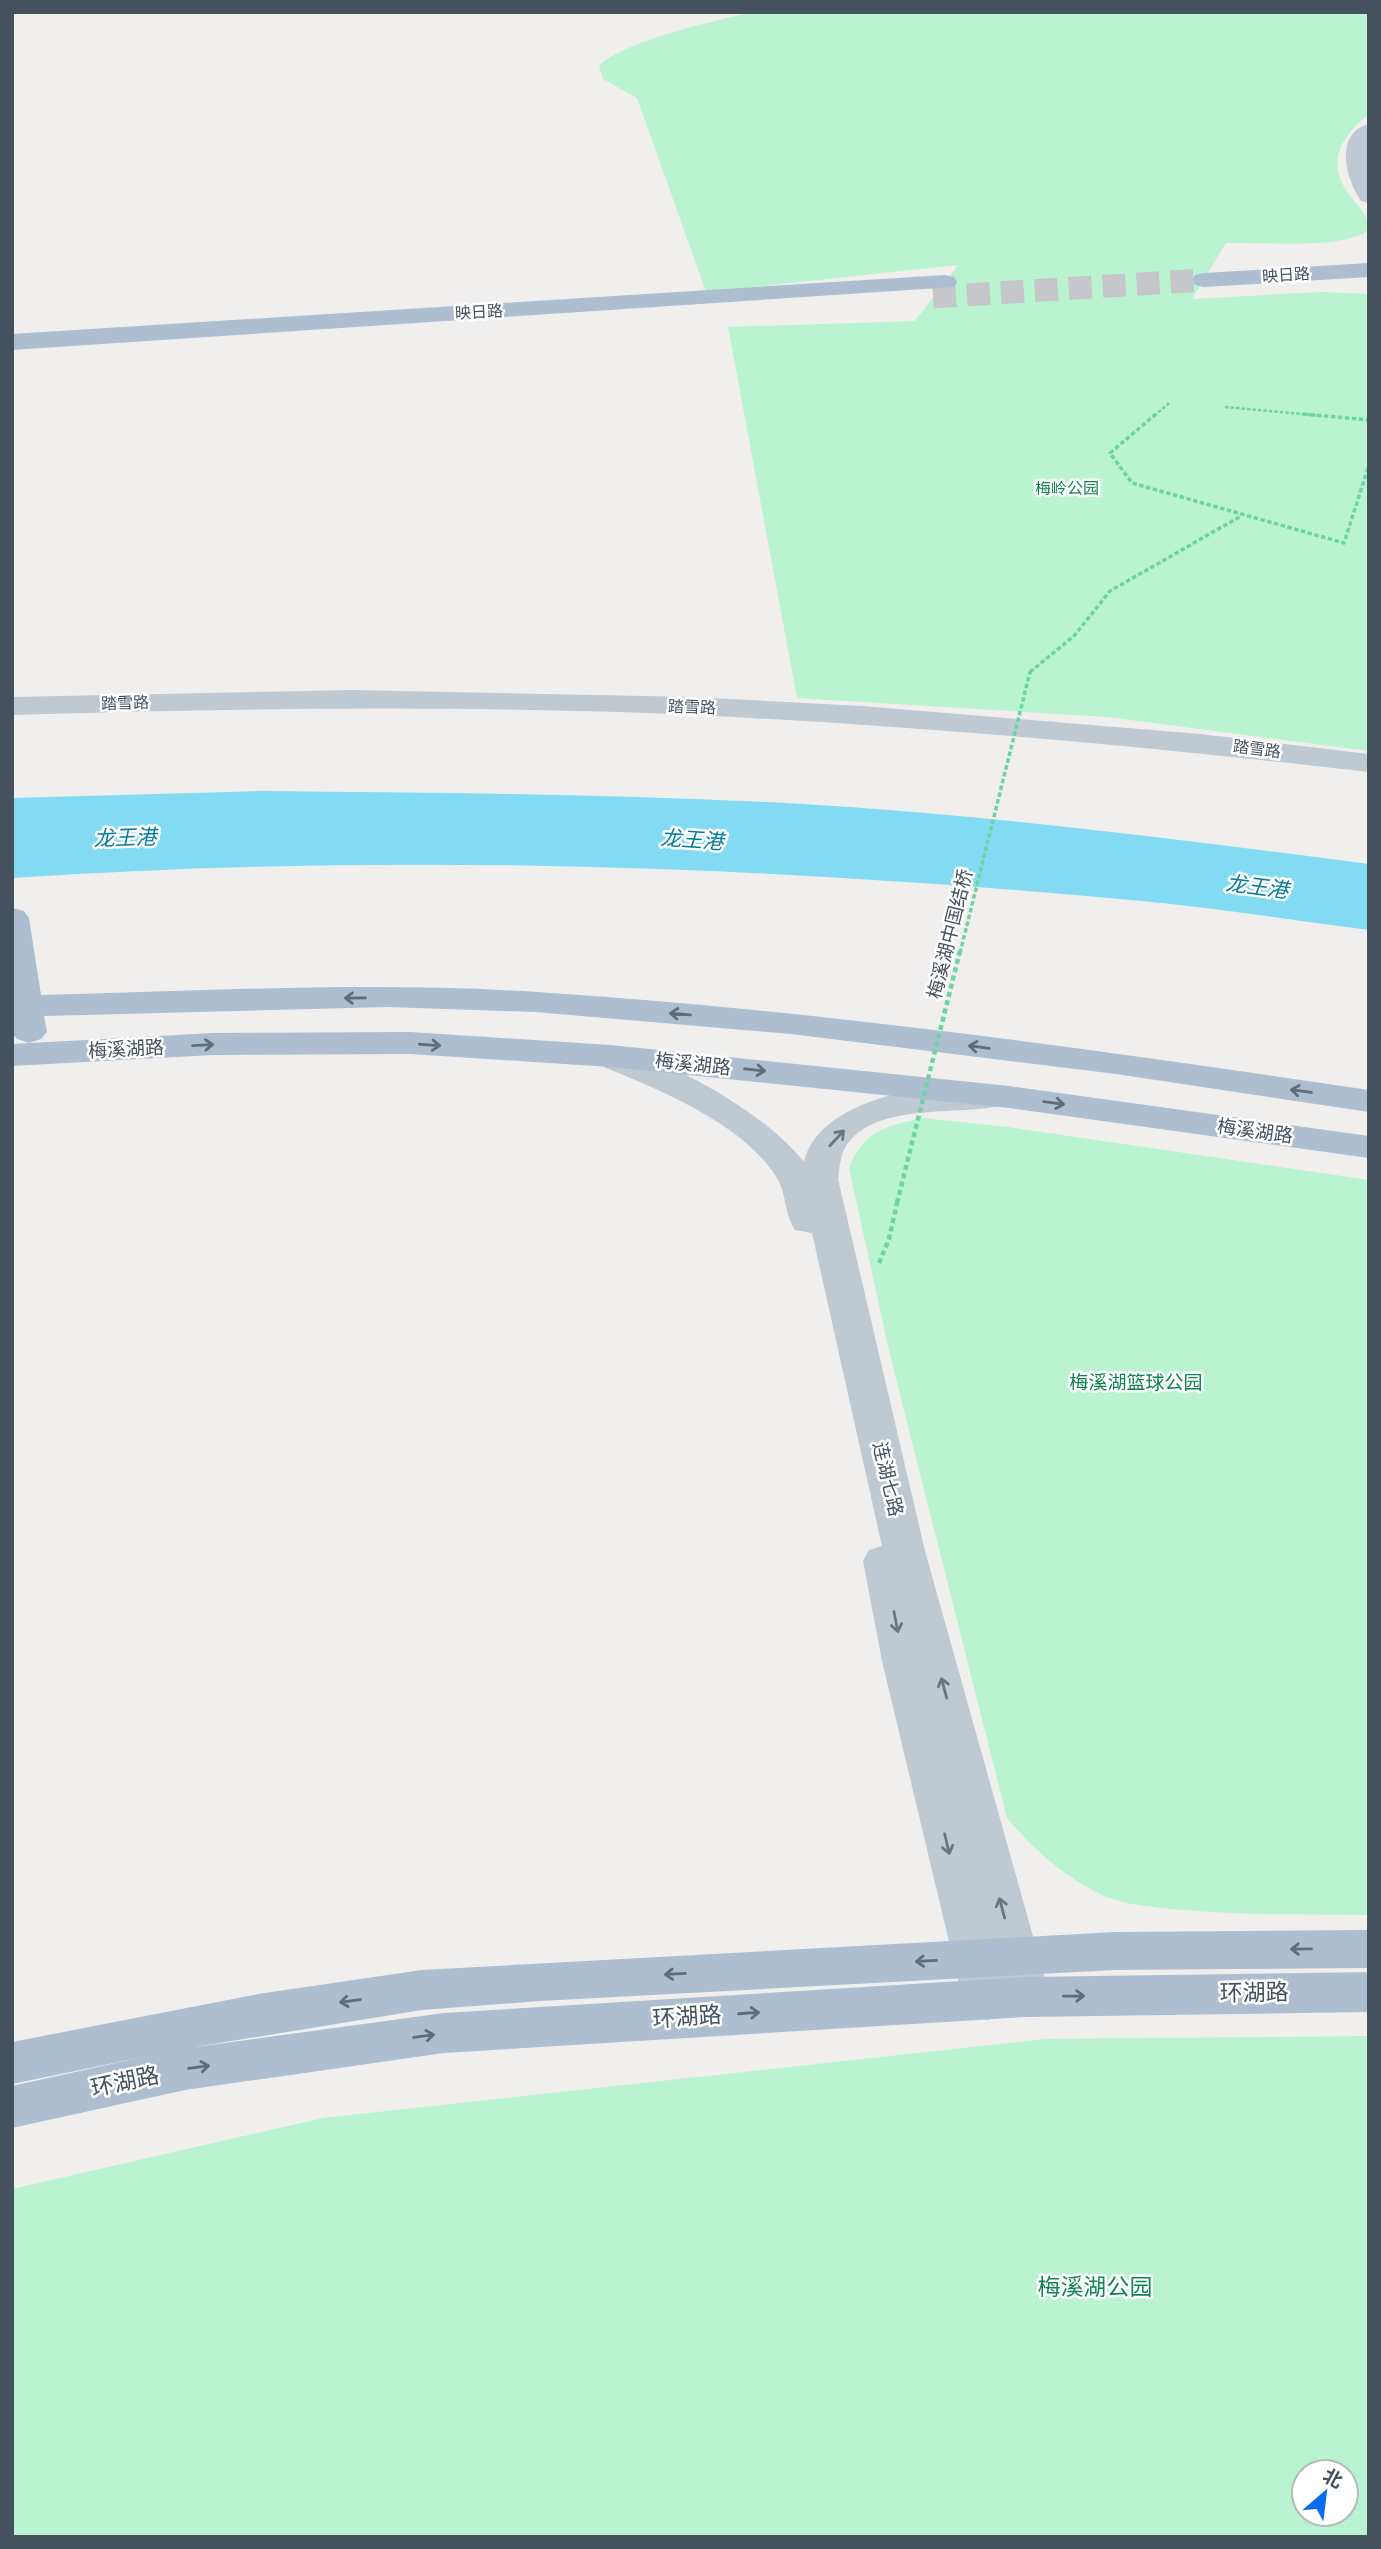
<svg xmlns="http://www.w3.org/2000/svg" width="1381" height="2549" font-family="'Roboto Condensed','Noto Sans SC',sans-serif">
<style>
.green{fill:#b9f3d0;fill-rule:evenodd}
.water{fill:#82dbf3}
.lines{fill:none;stroke-linecap:round;stroke-linejoin:round}
.major-tunnel{stroke:#c6c7ca;stroke-width:23;stroke-dasharray:23 11;stroke-linecap:butt}
.path-far2{stroke:#6ed4a2;stroke-width:2.5;stroke-dasharray:3.5 2;stroke-linecap:butt}
.path-far1{stroke:#6ed4a2;stroke-width:3.5;stroke-dasharray:4.5 2.5;stroke-linecap:butt}
.path{stroke:#6ed4a2;stroke-width:4.5;stroke-dasharray:5 3.5;stroke-linecap:butt}
.minor{fill:#bec9d2;fill-rule:evenodd}
.major{fill:#acbed0;fill-rule:evenodd}
.path-bridge-far1{stroke:#6ed4a2;stroke-width:3.5;stroke-dasharray:4.5 2.5;stroke-linecap:butt}
.path-bridge{stroke:#6ed4a2;stroke-width:4.5;stroke-dasharray:5 3.5;stroke-linecap:butt}
.oneway{stroke:#5f6d7a}
.oneway2{stroke:#697681}
.labels{text-anchor:middle;dominant-baseline:central;stroke-width:5;stroke-linejoin:round;paint-order:stroke}
.far-street-label{font-size:16px;fill:#45525e;stroke:#fff}
.far-park-label{font-size:16px;fill:#0f864b;stroke:#fff}
.street-label{font-size:19px;fill:#45525e;stroke:#fff}
.park-label{font-size:19px;fill:#0f864b;stroke:#fff}
.water-label{font-size:21px;font-style:italic;fill:#037b9d;stroke:#fff}
.near-street-label{font-size:23px;fill:#45525e;stroke:#fff}
.near-park-label{font-size:23px;fill:#0f864b;stroke:#fff}
</style>
<rect width="100%" height="100%" fill="#f1eeee"/>
<g class="green">
<path d="M753,12h616v102c-30,24 -44,51 -18,83 9,12 18,19 18,33 -27,20 -108,12 -143,13l-34,56 128,-7 49,2v457l-262,-34 -310,-19 -69,-371 187,-6 43,-56 -252,27 -69,-194 -34,-19 -4,-13c27,-26 116,-45 154,-54z"/>
<path d="M923,1118l85,9 361,53v735c-63,-1 -126,0 -188,-5 -25,-3 -55,-4 -79,-15 -38,-18 -68,-45 -95,-77l-118,-467 -40,-183c15,-38 37,-42 74,-50z"/>
<path d="M1369,2036v501h-1357v-348l311,-71 722,-79zM1304,2472h42v42h-42z"/>
</g>
<path class="water" d="M262,791c180,2 361,3 541,13 189,11 378,36 566,60v66c-72,-9 -145,-21 -217,-28 -379,-36 -760,-50 -1140,-24v-80z"/>
<g class="lines">
<path class="major-tunnel" d="M933,297l271,-17"/>
<g class="path-far2">
<path d="M1225,407l98,9"/>
<path d="M1154,416l15,-13"/>
</g>
<g class="path-far1">
<path d="M1156,414l-46,39 22,30 212,60 25,-78"/>
<path d="M1303,414l66,6"/>
<path d="M1030,672l44,-36 36,-45 131,-75"/>
</g>
<path class="path" d="M879,1263l10,-24 8,-36"/>
<g class="minor">
<path d="M1369,124v79l-8,-2c-15,-21 -28,-68 8,-77z"/>
<path d="M352,690l340,7 170,9 338,28 169,20v18c-224,-26 -448,-46 -674,-57 -227,-10 -455,-7 -683,0v-18z"/>
<path d="M610,1045c62,16 154,67 194,117 15,-66 140,-85 195,-72l5,8 -5,8c-44,10 -132,-5 -156,46 -3,8 -4,19 -5,27l87,372 125,446 -7,14 -17,6 -19,-9 -3,6 -17,6 -17,-6 -7,-14 -81,-339 -19,-100 6,-11 13,-4 -70,-313 -17,-3c-11,-16 -8,-38 -20,-55 -35,-54 -121,-87 -178,-111l-5,-8 5,-8z"/>
</g>
<g class="major">
<path d="M1369,263v14l-165,10 -9,-2 -3,-5 3,-5 9,-2z"/>
<path d="M945,275l9,2 3,5 -3,5 -942,63v-16z"/>
<path d="M12,908l12,3 5,7 12,77c165,-4 331,-14 496,-3 278,18 556,57 832,98v22l-253,-38 -325,-40 -256,-22 -147,-5 -344,9 3,16 -6,7 -12,4 -12,-4 -5,-6z"/>
<path d="M410,1032l200,13 399,41 360,50v22l-360,-50 -399,-41 -200,-13 -197,1 -201,11v-22l201,-11z"/>
<path d="M1369,1930v38l-254,2 -575,31 -118,9 -227,37 249,-34 582,-36 343,-5v40l-343,5 -582,36 -259,37 -173,38v-42l131,-29 -131,27v-42l246,-48 164,-24 693,-38z"/>
</g>
<path class="path-bridge-far1" d="M960,953l70,-281"/>
<path class="path-bridge" d="M897,1203l63,-252"/>
</g>
<defs><path id="oneway-shaft" d="M-6 0H5M1.5-3L5.5 0L1.5 3" fill="none" stroke-width="1.6" stroke-linecap="round" stroke-linejoin="round" transform="scale(1.75)"/></defs>
<g class="oneway">
<use href="#oneway-shaft" transform="translate(355 998) rotate(179)"/>
<use href="#oneway-shaft" transform="translate(680 1014) rotate(-175)"/>
<use href="#oneway-shaft" transform="translate(203 1045) rotate(-3)"/>
<use href="#oneway-shaft" transform="translate(430 1045) rotate(4)"/>
<use href="#oneway-shaft" transform="translate(979 1047) rotate(-173)"/>
<use href="#oneway-shaft" transform="translate(755 1070) rotate(6)"/>
<use href="#oneway-shaft" transform="translate(1301 1091) rotate(-172)"/>
<use href="#oneway-shaft" transform="translate(1054 1103) rotate(8)"/>
<use href="#oneway-shaft" transform="translate(1301 1949) rotate(179)"/>
<use href="#oneway-shaft" transform="translate(926 1961) rotate(177)"/>
<use href="#oneway-shaft" transform="translate(675 1974) rotate(177)"/>
<use href="#oneway-shaft" transform="translate(1074 1996) rotate(-1)"/>
<use href="#oneway-shaft" transform="translate(350 2001) rotate(172)"/>
<use href="#oneway-shaft" transform="translate(749 2013) rotate(-4)"/>
<use href="#oneway-shaft" transform="translate(424 2036) rotate(-8)"/>
<use href="#oneway-shaft" transform="translate(199 2067) rotate(-8)"/>
</g>
<g class="oneway2">
<use href="#oneway-shaft" transform="translate(837 1138) rotate(-47)"/>
<use href="#oneway-shaft" transform="translate(896 1622) rotate(79)"/>
<use href="#oneway-shaft" transform="translate(944 1688) rotate(-105)"/>
<use href="#oneway-shaft" transform="translate(947 1844) rotate(77)"/>
<use href="#oneway-shaft" transform="translate(1002 1908) rotate(-105)"/>
</g>
<g class="labels">
<g class="far-street-label">
<text transform="translate(1286 275) rotate(-4)">映日路</text>
<text transform="translate(479 312) rotate(-3)">映日路</text>
<text transform="translate(125 703) rotate(-2)">踏雪路</text>
<text transform="translate(692 707) rotate(2)">踏雪路</text>
<text transform="translate(1257 749) rotate(7)">踏雪路</text>
</g>
<g class="far-park-label">
<text x="1067" y="488">梅岭公园</text>
</g>
<g class="street-label">
<text transform="translate(950 934) rotate(-76)">梅溪湖中国结桥</text>
<text transform="translate(126 1049) rotate(-3)">梅溪湖路</text>
<text transform="translate(693 1064) rotate(6)">梅溪湖路</text>
<text transform="translate(1255 1131) rotate(8)">梅溪湖路</text>
<text transform="translate(888 1479) rotate(77)">连湖七路</text>
</g>
<g class="park-label">
<text x="1136" y="1382">梅溪湖篮球公园</text>
</g>
<g class="water-label">
<text transform="translate(125 838) rotate(-2)">龙王港</text>
<text transform="translate(692 840) rotate(4)">龙王港</text>
<text transform="translate(1257 887) rotate(7)">龙王港</text>
</g>
<g class="near-street-label">
<text transform="translate(1254 1993) rotate(-1)">环湖路</text>
<text transform="translate(687 2017) rotate(-4)">环湖路</text>
<text transform="translate(125 2082) rotate(-12)">环湖路</text>
</g>
<g class="near-park-label">
<text x="1095" y="2287">梅溪湖公园</text>
</g>
</g>
<rect width="1381" height="2549" fill="none" stroke="#45525e" stroke-width="28"/>
<g transform="translate(1325 2493) rotate(28)"><circle r="33" fill="#ffffff" stroke="#b5babf" stroke-width="2"/>
<path d="M0-5L12 26L0 18L-12 26Z" fill="#096cf0"/>
<text y="-10" font-size="19" font-weight="bold" text-anchor="middle" fill="#45525e">北</text>
</g>
</svg>
